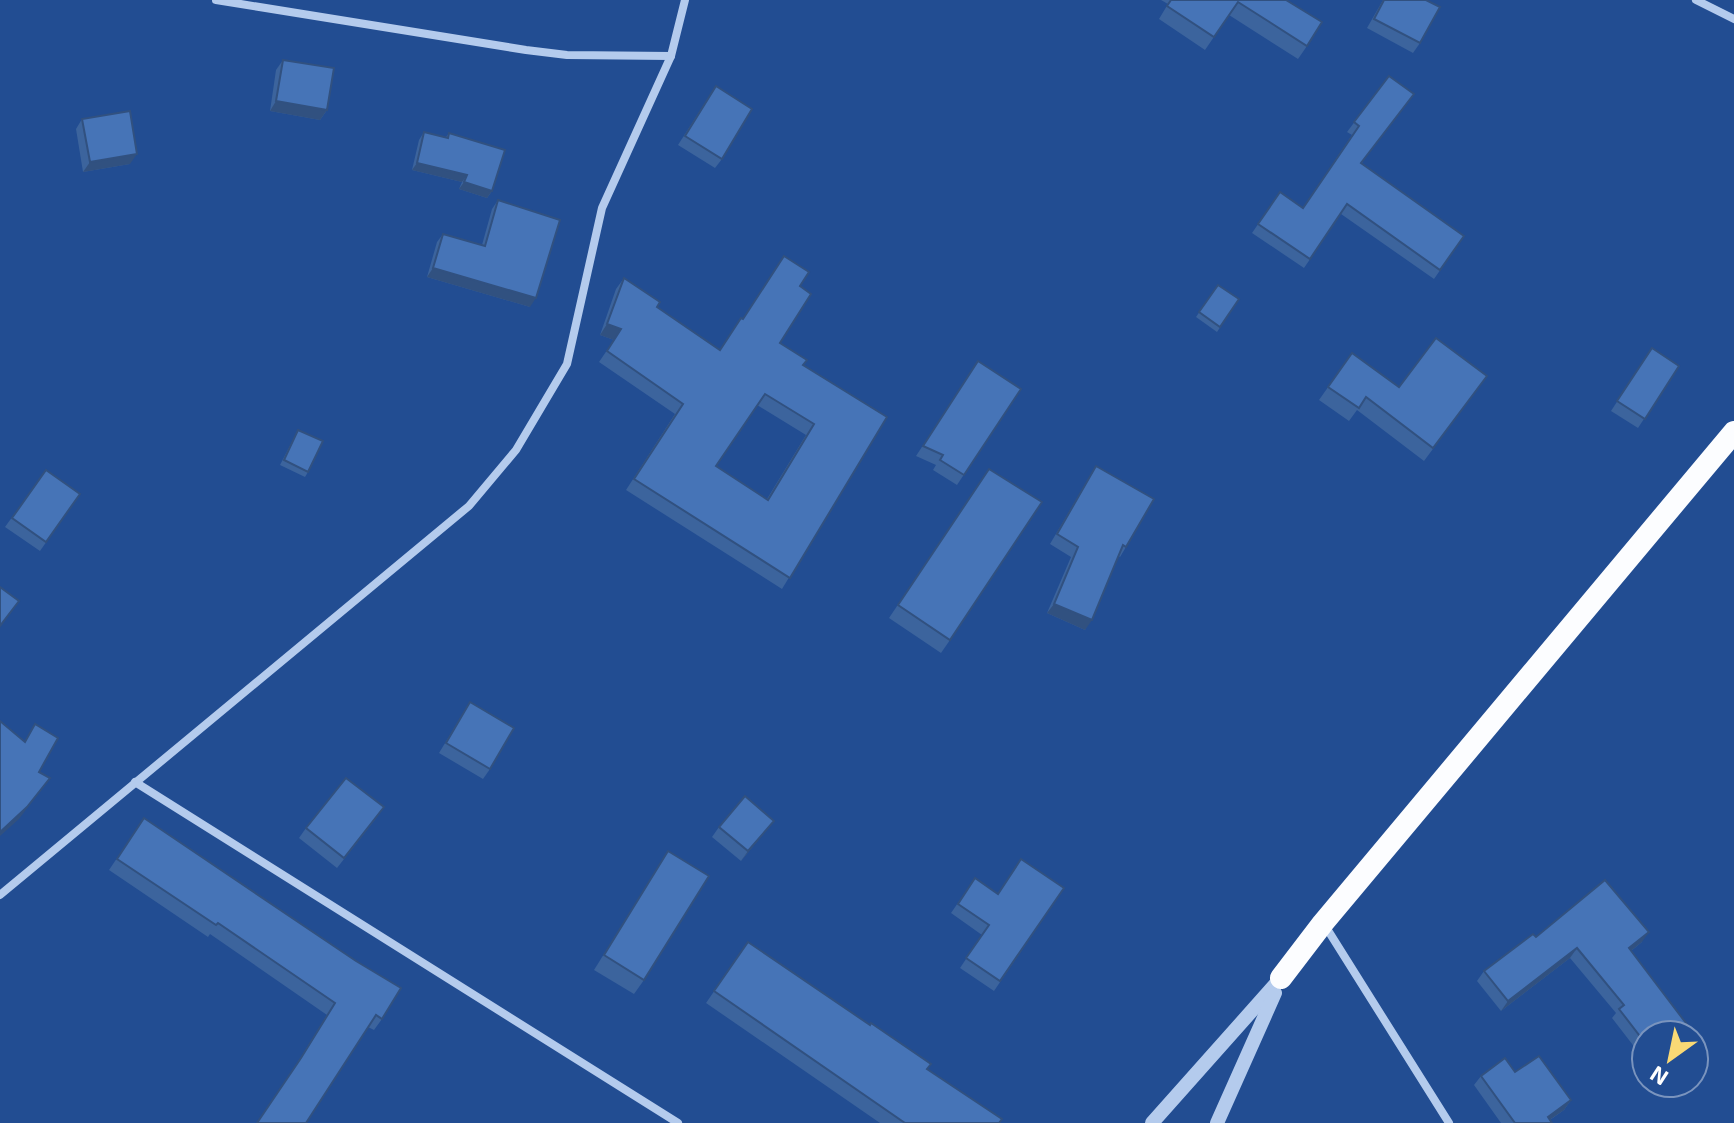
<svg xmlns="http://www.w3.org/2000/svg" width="1734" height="1123" font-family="'Exo 2',sans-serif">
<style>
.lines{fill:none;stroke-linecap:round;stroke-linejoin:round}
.minor{stroke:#b4cbed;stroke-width:8}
.tertiary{stroke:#b4cbed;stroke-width:14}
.trunk{stroke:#fcfdff;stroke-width:22}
.wall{fill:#3c649d;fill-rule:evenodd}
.shaded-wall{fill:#315180}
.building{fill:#4674b7;stroke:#315180;stroke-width:2;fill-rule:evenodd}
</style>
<rect width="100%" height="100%" fill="#224d92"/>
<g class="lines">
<g class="minor">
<path d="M216,0l310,50 41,5 104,1"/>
<path d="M1696,0l38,19"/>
<path d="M135,782l543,341"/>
<path d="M0,895l469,-389 47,-56 51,-86 35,-156 69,-152 14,-56"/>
<path d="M1324,924l125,199"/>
</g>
<g class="tertiary">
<path d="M1152,1123l129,-145"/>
<path d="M1217,1123l58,-130"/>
</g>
<path class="trunk" d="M1281,978l42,-55 411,-491"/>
</g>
<g class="wall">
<path d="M1161,0h125l21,46 -9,13 -69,-44 -24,35 -46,-31 9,-15z"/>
<path d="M1383,0h43l-6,43 -7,10 -46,-25z"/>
<path d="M283,60l44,50 -7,10 -50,-9 6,-41z"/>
<path d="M1389,76l-27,88 102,72 -30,43 -93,-65 -37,54 -52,-35 28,-41 23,16 49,-73 -5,-3z"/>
<path d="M710,95l12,64 -7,9 -37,-23z"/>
<path d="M82,119l48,45 -47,8 -7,-43z"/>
<path d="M424,132l22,5 3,-4 43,58 -5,7 -28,-9 3,-7 -50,-12 7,-30z"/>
<path d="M498,200l32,107 -103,-30 10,-35 6,-8 39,11 10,-36z"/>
<path d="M624,278l33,29 63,43 21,-32 2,1 57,-33 -20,57 23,22 84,52 -105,172 -156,-99 49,-76 -76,-52 15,-22 -14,-5 16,-46zM757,405l49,30 -39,64 -51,-33z"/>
<path d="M1218,285l21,14 -22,33 -21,-15z"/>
<path d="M1652,348l27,18 -41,62 -27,-17z"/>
<path d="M1352,353l47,34 88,-11 -63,85 -67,-51 -8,11 -30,-21z"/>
<path d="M978,361l43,28 -64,96 -24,-15 3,-5 -20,-9z"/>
<path d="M298,430l10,42 -3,5 -25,-12z"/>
<path d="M1096,466l30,81 -6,10 -2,-1 -33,74 -38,-17 24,-56 -21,-13z"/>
<path d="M989,469l-39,171 -9,13 -52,-35z"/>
<path d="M46,470l34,24 -40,57 -35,-24z"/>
<path d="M470,702l20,67 -7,10 -44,-26z"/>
<path d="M377,817l-40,51 -38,-30 7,-10z"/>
<path d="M144,818l238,201 -8,11 -6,-3 -75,43 34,-55 -117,-81 -2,3 -99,-67z"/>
<path d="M774,821l-33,40 -29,-24 7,-10z"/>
<path d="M668,851l-24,129 -10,14 -40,-24z"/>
<path d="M975,878l23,16 66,-6 -70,103 -34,-23 22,-33 -31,-22z"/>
<path d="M1536,937l106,5 -11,9 15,84v27l-34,-44 4,-5 -46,-55 -69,53 -24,-30 7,-10z"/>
<path d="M748,942l122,83 57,44 72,54h-119l-174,-120z"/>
<path d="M1515,1072l56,28 -7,10 -14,10 2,3h-51l-27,-38 7,-9z"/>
</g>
<g class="shaded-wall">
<path d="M276,101l51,9 -7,10 -50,-9z"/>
<path d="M137,154l-7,10 -47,8 7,-10z"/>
<path d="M417,163l50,12 -5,7 -50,-12z"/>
<path d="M464,182l28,9 -5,7 -28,-9z"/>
<path d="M433,268l103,30 -6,9 -103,-30z"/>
<path d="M607,324l14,5 -7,11 -14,-5z"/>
<path d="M1054,604l38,16 -7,10 -38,-17z"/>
<path d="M50,778l-31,41 -19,17v-4z"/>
<path d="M774,821l-7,9 -26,31 7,-10z"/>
<path d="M1649,932l-7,10 -20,16 7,-10z"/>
<path d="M1577,948l-7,10 -69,53 7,-10z"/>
<path d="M1571,1100l-7,10 -19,13 3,-6z"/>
</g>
<g class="building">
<path d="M1171,0h115l36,22 -15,24 -69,-44 -24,35 -47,-31z"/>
<path d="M1384,0h42l14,7 -20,36 -46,-24z"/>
<path d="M283,60l51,8 -7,42 -51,-9z"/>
<path d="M1389,76l25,18 -53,69 103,73 -24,34 -93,-66 -37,55 -52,-35 22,-32 23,16 56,-82 -5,-4z"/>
<path d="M716,86l36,23 -30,50 -37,-23z"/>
<path d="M130,111l7,43 -47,8 -8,-43z"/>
<path d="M424,132l24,6 1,-5 56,17 -13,41 -28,-9 3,-7 -50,-12z"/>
<path d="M498,200l62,20 -24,78 -103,-30 10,-34 42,12z"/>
<path d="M784,256l25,16 -9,14 11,8 -31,49 27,17 -4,5 84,52 -97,161 -156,-99 49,-75 -76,-53 14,-22 -14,-5 17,-46 36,24 -3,5 63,43 21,-32 2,1zM765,394l49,30 -46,76 -52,-34z"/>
<path d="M1218,285l21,14 -19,28 -21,-15z"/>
<path d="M1436,338l51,38 -54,72 -67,-51 -7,11 -31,-21 24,-34 47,34z"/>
<path d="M1652,348l27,18 -34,53 -28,-18z"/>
<path d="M978,361l43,28 -57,86 -24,-15 3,-5 -20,-9z"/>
<path d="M298,430l25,11 -15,31 -24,-12z"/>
<path d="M1096,466l58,33 -28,48 -3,-2 -31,75 -38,-16 24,-57 -21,-13z"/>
<path d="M989,469l53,33 -92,138 -52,-35z"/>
<path d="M46,470l34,24 -34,48 -34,-24z"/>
<path d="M0,587l19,14 -19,25z"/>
<path d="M470,702l44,26 -24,41 -44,-26z"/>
<path d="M0,721l25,21 10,-18 23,14 -19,34 11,6 -23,29 -27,25z"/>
<path d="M346,778l38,29 -40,51 -38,-30z"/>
<path d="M745,796l29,25 -26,30 -29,-24z"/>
<path d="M144,818l212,143 45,27 -19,31 -6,-4 -70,108h-49l44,-65 34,-55 -117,-80 -2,2 -99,-66z"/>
<path d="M668,851l41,25 -65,104 -40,-25z"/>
<path d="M1021,859l43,29 -64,93 -34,-23 23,-33 -31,-21 17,-26 23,16z"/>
<path d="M1605,880l44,52 -20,16 60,79 -10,8h-33v9l-27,-35 5,-4 -47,-57 -69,53 -24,-30 49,-37 3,3z"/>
<path d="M748,942l122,83 1,-2 60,41 -4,5 75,50 -3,4h-94l-191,-132z"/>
<path d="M1539,1056l32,44 -23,17 4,6h-37l-34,-47 24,-18 10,14z"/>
</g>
<g transform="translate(1670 1059) rotate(213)"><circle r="38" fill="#224d92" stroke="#7a94be" stroke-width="2"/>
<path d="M0-6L14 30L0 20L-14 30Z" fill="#f9d975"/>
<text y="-12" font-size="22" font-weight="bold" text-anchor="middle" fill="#ffffff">N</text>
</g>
</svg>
